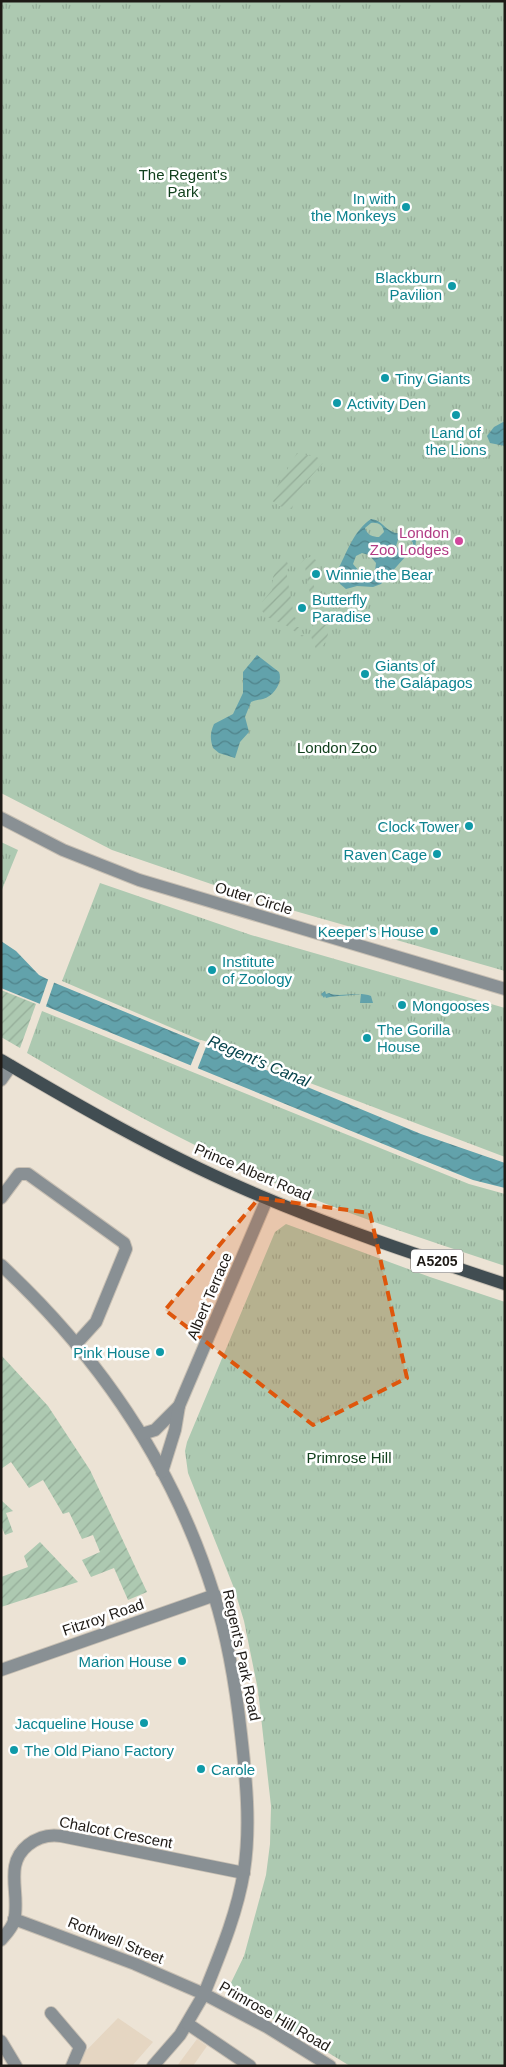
<svg xmlns="http://www.w3.org/2000/svg" width="506" height="2067" font-family="Arial,sans-serif">
<style>
.built{fill:#e5d6c2}
.park{fill:url(#park-tufts)}
.garden{fill:url(#garden-furrows)}
.water{fill:url(#water-waves);fill-rule:evenodd}
.pier{fill:#ece3d5}
.lines{fill:none;stroke-linecap:round;stroke-linejoin:round}
.minor-casing{stroke:#c7bfb3;stroke-width:14}
.tertiary-casing{stroke:#c7bfb3;stroke-width:14}
.primary-casing{stroke:#c7bfb3;stroke-width:14}
.minor{stroke:#899094;stroke-width:12}
.tertiary{stroke:#899094;stroke-width:12}
.primary{stroke:#414d52;stroke-width:12}
.marked{fill:#de560c;fill-opacity:0.2;stroke:#de560c;stroke-width:4;stroke-dasharray:10 6;stroke-linejoin:round}
.culture-dot{fill:#0f9aa8;stroke:#fff;stroke-width:2}
.hotel-dot{fill:#d1479c;stroke:#fff;stroke-width:2}
.labels{text-anchor:middle;dominant-baseline:central;stroke-width:5;stroke-linejoin:round;paint-order:stroke}
.shield{fill:#fff;stroke:#625f5c;stroke-width:1}
.shield-label{font-size:14px;font-weight:bold;fill:#1e1a16}
.park-label{font-size:15px;fill:#12411e;stroke:#fff}
.culture-label{font-size:15px;fill:#0d838f;stroke:#fff;text-anchor:start}
.hotel-label{font-size:15px;fill:#b23c85;stroke:#fff;text-anchor:end}
.street-label{font-size:15px;fill:#1e1a16;stroke:#fff}
.water-label{font-size:16px;font-style:italic;fill:#07444c;stroke:#fff}
</style>
<defs>
<pattern id="park-tufts" width="24" height="20" patternUnits="userSpaceOnUse" patternTransform="scale(1.25)"><rect width="24" height="20" fill="#adc9b1"/><path d="M3 7l-1-3M5 7V3M7 7l1-3M15 17l-1-3M17 17v-4M19 17l1-3" fill="none" stroke="#94ac98"/></pattern>
<pattern id="garden-furrows" width="10" height="10" patternUnits="userSpaceOnUse" patternTransform="scale(1.25)"><rect width="10" height="10" fill="#adc9b1"/><path d="M-1 1l2-2M0 10L10 0M9 11l2-2" fill="none" stroke="#94ac98"/></pattern>
<pattern id="water-waves" width="16" height="10" patternUnits="userSpaceOnUse" patternTransform="scale(1.25)"><rect width="16" height="10" fill="#62a2ab"/><path d="M0 5q4-4 8 0t8 0" fill="none" stroke="#50838a"/></pattern>
</defs>
<rect width="100%" height="100%" fill="#ece3d5"/>
<g class="built">
<path d="M118,2018l35,24 -21,24h-56l3,-8z"/>
<path d="M197,2039l10,7 -14,20h-16z"/>
</g>
<g class="park">
<path d="M1,1h504v970l-210,-60 -81,-26 -102,-35 -111,-57z"/>
<path d="M1,842l17,8 -17,42z"/>
<path d="M100,883l151,52 254,73v149l-277,-105 -166,-71z"/>
<path d="M42,1011l427,173 36,10v72c-84,-28 -170,-55 -250,-92 -78,-36 -154,-77 -228,-121z"/>
<path d="M286,1224l144,53 75,25v764h-155l-123,-75 17,-35 22,-81 4,-31 1,-38 -13,-116 -14,-69 -10,-33 -46,-115 -3,-22 2,-9 88,-210z"/>
</g>
<g class="garden">
<path d="M297,453l20,4 6,6 -26,29 -5,17 -13,-3 -9,-7z"/>
<path d="M311,557l5,3 2,4 -5,19 6,20 -7,2 -7,-38 -6,-1 6,-8z"/>
<path d="M282,559h3l5,8 -4,4 10,56h3l2,8h5l-2,3 -17,-12 -20,-9 -5,-6v-9l10,-12 1,-13z"/>
<path d="M320,606l4,2c4,16 9,29 -5,42l-3,-1 -6,-15 4,-1 -2,-8h3l-3,-17z"/>
<path d="M1,990l35,14 -16,44 -19,-11z"/>
<path d="M1,1355l47,51 42,64 57,122 -19,8 -14,-32 -23,9 -9,-17 18,-8 -7,-17 -11,4 -13,-27 -6,2 -20,-34 -14,8 -18,-26 -10,7z"/>
<path d="M1,1500l12,11 -7,2 7,19 -8,3 -4,-10z"/>
<path d="M40,1542l38,40 -77,25v-30l27,-10 -4,-11z"/>
</g>
<g class="water">
<path d="M505,421v25l-15,-3 -3,-7 7,-9z"/>
<path d="M371,519c11,1 13,10 22,13 9,4 15,-2 23,8l-1,10 -9,6 -25,28 -8,3 -16,-1 -11,3 -6,-5 -3,-12c9,-18 17,-42 34,-53zM371,523c7,-1 12,2 13,9l-5,5c-6,0 -12,-2 -14,-9zM404,535l5,2 4,6 -2,7c-7,4 -10,2 -15,-4l2,-6zM362,553l7,2 7,8 -1,8 -4,2 -12,-2 -6,-7 3,-8z"/>
<path d="M257,655l22,17c4,10 -5,24 -16,27 -4,1 -8,1 -12,3l-6,15 4,15 -9,10 -5,16 -16,-5 -6,-5c-3,-9 -3,-15 1,-24l19,-10 10,-21v-21z"/>
<path d="M1,941l15,10 23,24 16,8 366,151 84,29v25l-32,-8 -58,-23 -414,-169z"/>
<path d="M325,991l1,3 3,-1c8,5 30,-2 42,3l2,7h-13l1,-9c-10,2 -25,1 -35,4l-1,-2 -1,2 -3,-4z"/>
</g>
<g class="pier">
<path d="M49,977l6,3 -10,29 -6,-3z"/>
<path d="M201,1040l7,2 -11,28 -7,-3z"/>
</g>
<g class="lines">
<g class="minor-casing">
<g id="minor">
<path d="M1,818l62,32 76,30 366,109"/>
<path d="M1,1080l10,-14"/>
<path d="M1,1198l18,-24h9l96,69 2,6 -30,73 -20,22"/>
<path d="M1,1670l214,-75"/>
<path d="M14,1919l121,45 69,30 -24,41 -27,31"/>
<path d="M1,1940c5,-6 11,-12 13,-19 7,-27 -11,-56 14,-76 10,-8 20,-11 33,-9l183,37"/>
<path d="M51,2013l29,34 -8,19"/>
<path d="M188,2024l62,42"/>
<path d="M1,2041l15,25"/>
</g>
</g>
<g class="tertiary-casing">
<g id="tertiary">
<path d="M1,1265c98,91 173,201 213,330 14,44 22,93 27,139 5,44 10,92 3,137 -7,43 -24,83 -40,123l63,33 63,39"/>
<path d="M142,1434l13,-4 24,-24 88,-207"/>
<path d="M162,1472l13,-42 4,-24"/>
</g>
</g>
<g class="primary-casing">
<path id="primary" d="M1,1060c78,46 158,92 241,128 84,37 175,67 263,96"/>
</g>
<use href="#minor" class="minor"/>
<use href="#tertiary" class="tertiary"/>
<use href="#primary" class="primary"/>
</g>
<path class="marked" d="M259,1198l111,15 37,165 -94,47 -148,-115z"/>
<g class="culture-dot">
<circle cx="406" cy="207" r="5"/>
<circle cx="452" cy="286" r="5"/>
<circle cx="385" cy="378" r="5"/>
<circle cx="337" cy="403" r="5"/>
<circle cx="456" cy="415" r="5"/>
<circle cx="316" cy="574" r="5"/>
<circle cx="302" cy="608" r="5"/>
<circle cx="365" cy="674" r="5"/>
<circle cx="469" cy="826" r="5"/>
<circle cx="437" cy="854" r="5"/>
<circle cx="434" cy="931" r="5"/>
<circle cx="212" cy="970" r="5"/>
<circle cx="402" cy="1005" r="5"/>
<circle cx="367" cy="1038" r="5"/>
<circle cx="160" cy="1352" r="5"/>
<circle cx="182" cy="1661" r="5"/>
<circle cx="144" cy="1723" r="5"/>
<circle cx="14" cy="1750" r="5"/>
<circle cx="201" cy="1769" r="5"/>
</g>
<circle class="hotel-dot" cx="459" cy="541" r="5"/>
<g class="labels">
<rect class="shield" x="411" y="1249.5" width="52" height="23" rx="4"/>
<g class="shield-label">
<text x="437" y="1261">A5205</text>
</g>
<g class="park-label">
<text x="183" y="174">The Regent's<tspan x="183" dy="17">Park</tspan></text>
<text x="337" y="747">London Zoo</text>
<text x="349" y="1457">Primrose Hill</text>
</g>
<g class="culture-label">
<text x="396" y="198" text-anchor="end">In with<tspan x="396" dy="17">the Monkeys</tspan></text>
<text x="442" y="277" text-anchor="end">Blackburn<tspan x="442" dy="17">Pavilion</tspan></text>
<text x="395" y="378">Tiny Giants</text>
<text x="347" y="403">Activity Den</text>
<text x="456" y="432" text-anchor="middle">Land of<tspan x="456" dy="17">the Lions</tspan></text>
<text x="326" y="574">Winnie the Bear</text>
<text x="312" y="599">Butterfly<tspan x="312" dy="17">Paradise</tspan></text>
<text x="375" y="665">Giants of<tspan x="375" dy="17">the Galápagos</tspan></text>
<text x="459" y="826" text-anchor="end">Clock Tower</text>
<text x="427" y="854" text-anchor="end">Raven Cage</text>
<text x="424" y="931" text-anchor="end">Keeper's House</text>
<text x="222" y="961">Institute<tspan x="222" dy="17">of Zoology</tspan></text>
<text x="412" y="1005">Mongooses</text>
<text x="377" y="1029">The Gorilla<tspan x="377" dy="17">House</tspan></text>
<text x="150" y="1352" text-anchor="end">Pink House</text>
<text x="172" y="1661" text-anchor="end">Marion House</text>
<text x="134" y="1723" text-anchor="end">Jacqueline House</text>
<text x="24" y="1750">The Old Piano Factory</text>
<text x="211" y="1769">Carole</text>
</g>
<g class="hotel-label">
<text x="449" y="532">London<tspan x="449" dy="17">Zoo Lodges</tspan></text>
</g>
<g class="street-label">
<text transform="translate(254 898) rotate(17)">Outer Circle</text>
<text transform="translate(253 1172) rotate(23)">Prince Albert Road</text>
<text transform="translate(209 1296) rotate(-67)">Albert Terrace</text>
<text transform="translate(103 1617) rotate(-19)">Fitzroy Road</text>
<text transform="translate(242 1655) rotate(78)">Regent's Park Road</text>
<text transform="translate(116 1832) rotate(11)">Chalcot Crescent</text>
<text transform="translate(116 1940) rotate(22)">Rothwell Street</text>
<text transform="translate(275 2016) rotate(30)">Primrose Hill Road</text>
</g>
<g class="water-label">
<text transform="translate(259 1061) rotate(23)">Regent's Canal</text>
</g>
</g>
<rect width="506" height="2067" fill="none" stroke="#1e1a16" stroke-width="5"/>
</svg>
